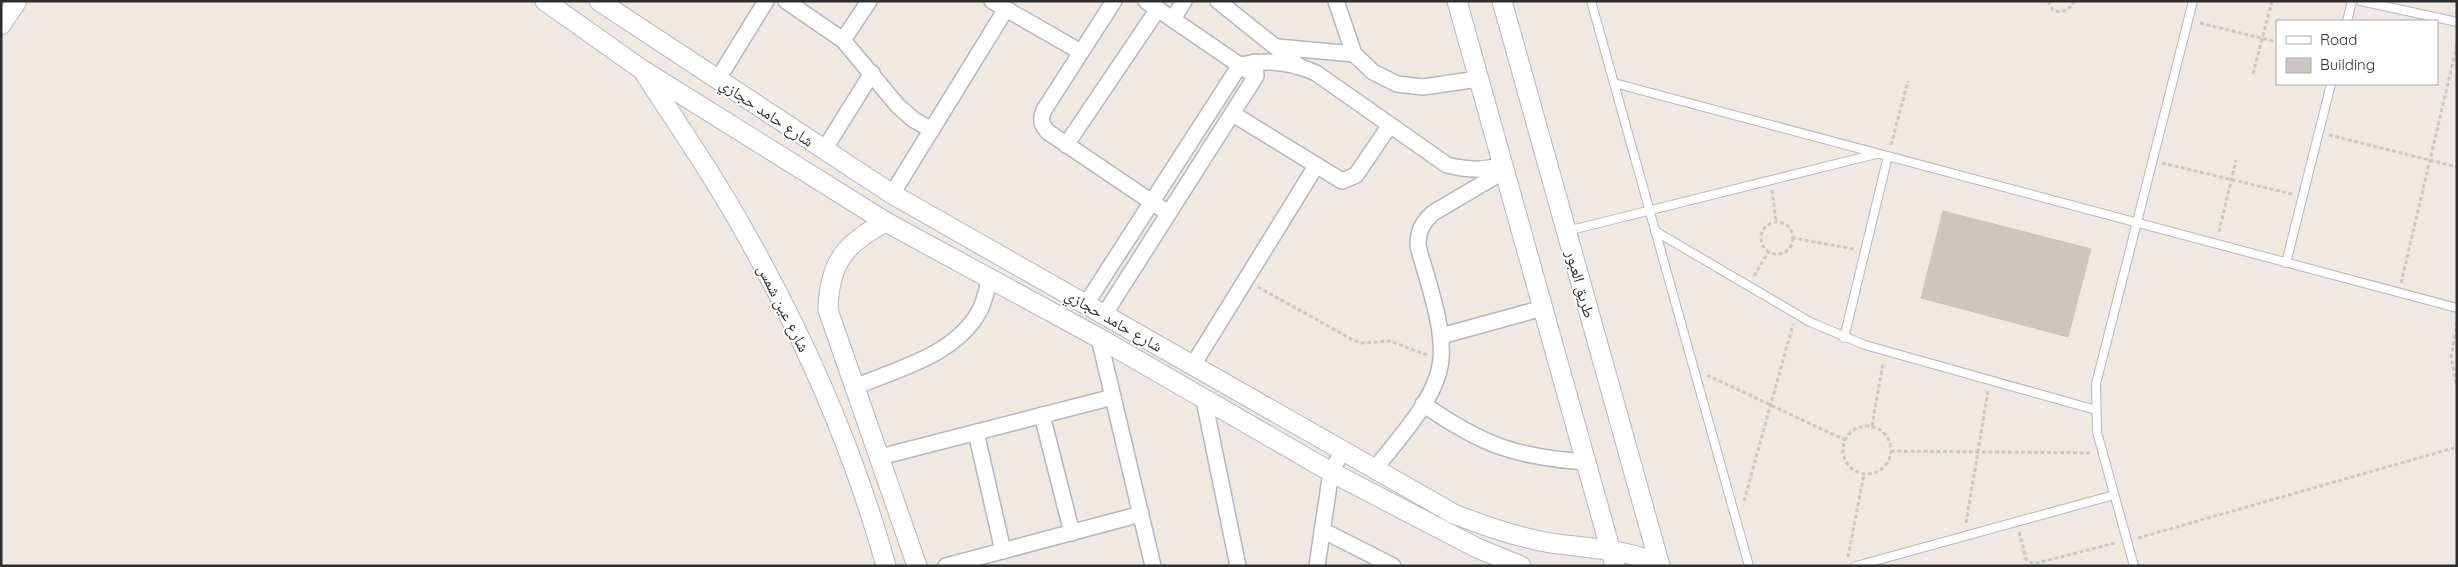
<svg xmlns="http://www.w3.org/2000/svg" width="2458" height="567" font-family="Quicksand,'Noto Naskh Arabic',sans-serif">
<style>
.building{fill:#cbc7bf;stroke:#cbc5ba}
.lines{fill:none;stroke-linecap:round;stroke-linejoin:round}
.service-casing{stroke:#b4b7c1;stroke-width:10}
.minor-casing{stroke:#b4b7c1;stroke-width:18}
.tertiary-casing{stroke:#b4b7c1;stroke-width:21}
.path{stroke:#c9c9c9;stroke-width:3;stroke-dasharray:4 2.5;stroke-linecap:butt}
.service{stroke:#fff;stroke-width:8}
.minor{stroke:#fff;stroke-width:15}
.tertiary{stroke:#fff;stroke-width:19}
.labels{text-anchor:middle;dominant-baseline:central;stroke-width:4;stroke-linejoin:round;paint-order:stroke}
.street-label{font-size:16px;fill:#2e2e2e;stroke:#fff}
</style>
<rect width="100%" height="100%" fill="#efe9e1"/>
<path class="building" d="M1943,211l148,38 -23,88 -147,-39z"/>
<g class="lines">
<g class="service-casing">
<g id="service">
<path d="M1591,1l158,565"/>
<path d="M2361,1l96,21"/>
<path d="M2347,21l5,-20"/>
<path d="M1614,83l843,225"/>
<path d="M1567,231l309,-77"/>
<path d="M1655,231l155,91 55,23 231,65"/>
<path d="M2286,263l45,-179"/>
<path d="M1844,338l44,-182"/>
<path d="M1856,566l258,-71"/>
<path d="M2134,566l-37,-134 -1,-48 97,-383"/>
</g>
</g>
<g class="minor-casing">
<g id="minor">
<path d="M786,1l57,39 55,66 16,14 18,10"/>
<path d="M992,1l89,51"/>
<path d="M1114,1l-70,109c-4,10 -3,14 4,22l120,81"/>
<path d="M1146,1l102,70"/>
<path d="M1218,1l81,65"/>
<path d="M1336,1l18,53 19,18 24,12 26,3 55,-8"/>
<path d="M1173,19l11,-18"/>
<path d="M843,40l26,-39"/>
<path d="M1277,47l77,7"/>
<path d="M718,79l48,-78"/>
<path d="M1233,114l109,67 14,-6 34,-50"/>
<path d="M1066,145l92,-136"/>
<path d="M824,150l48,-77"/>
<path d="M892,194l114,-185"/>
<path d="M1086,304l154,-239c26,-6 52,-3 76,8l131,92c21,5 35,6 55,0"/>
<path d="M1104,315l152,-239 -1,-14"/>
<path d="M1441,336l102,-28"/>
<path d="M1099,338l54,228"/>
<path d="M1193,365l123,-199"/>
<path d="M855,387c44,-19 101,-32 125,-77 5,-10 7,-22 10,-33"/>
<path d="M1204,400l34,166"/>
<path d="M1423,404c59,41 92,53 163,58"/>
<path d="M1042,415l30,118"/>
<path d="M976,432l27,119"/>
<path d="M880,457l233,-60"/>
<path d="M1374,470c23,-30 64,-72 67,-111 3,-34 -14,-79 -23,-113 0,-15 4,-23 15,-33l71,-42"/>
<path d="M1322,530l71,36"/>
<path d="M946,566l195,-52"/>
<path d="M1317,566l14,-94 11,-20"/>
</g>
</g>
<g class="tertiary-casing">
<g id="tertiary">
<path d="M545,1l96,68 245,153 213,116 232,134 146,76 44,18"/>
<path d="M599,1l293,193 562,320c30,12 60,22 91,28 40,7 78,5 115,23"/>
<path d="M1457,1l158,565"/>
<path d="M1502,1l158,565"/>
<path d="M1,25l16,-24"/>
<path d="M645,74c35,54 72,107 103,164 58,103 106,213 138,328"/>
<path d="M886,222c-41,21 -57,41 -58,88l89,256"/>
</g>
</g>
<g class="path">
<path d="M2048,1l5,9c9,4 17,0 21,-9"/>
<path d="M2200,23l77,19"/>
<path d="M2253,74l19,-73"/>
<path d="M2329,135l128,32"/>
<path d="M1891,145l17,-64"/>
<path d="M2162,163l130,31"/>
<path d="M1772,190l4,32"/>
<circle cx="1777" cy="238" r="16"/>
<path d="M2219,232l17,-72"/>
<path d="M1792,238l62,11"/>
<path d="M1754,276l15,-25"/>
<path d="M2401,283l56,-238"/>
<path d="M1258,287l95,53 9,3 28,-2 37,14"/>
<path d="M2457,322l-6,35 6,30"/>
<path d="M1707,375l138,65"/>
<circle cx="1867" cy="450" r="24"/>
<path d="M1872,426l11,-63"/>
<path d="M1891,451l200,2"/>
<path d="M1744,501l49,-177"/>
<path d="M1966,523l22,-132"/>
<path d="M2019,532l7,27 7,5 82,-21"/>
<path d="M2138,538l319,-91"/>
<path d="M1848,557l16,-83"/>
</g>
<use href="#service" class="service"/>
<use href="#minor" class="minor"/>
<use href="#tertiary" class="tertiary"/>
</g>
<g class="labels">
<g class="street-label">
<text transform="translate(767 112) rotate(34)">شارع حامد حجازي</text>
<text transform="translate(1581 284) rotate(74)">طريق العبور</text>
<text transform="translate(784 308) rotate(63)">شارع عين شمس</text>
<text transform="translate(1114 320) rotate(30)">شارع حامد حجازي</text>
</g>
</g>
<rect width="2458" height="567" fill="none" stroke="#2e2e2e" stroke-width="5"/>
<rect x="2276" y="20" width="162" height="65" fill="#ffffff" stroke="#ababab"/>
<rect x="2286" y="36" width="25" height="8" fill="#ffffff" stroke="#ababab"/>
<text x="2320" y="45" font-size="15" fill="#2e2e2e">Road</text>
<rect x="2286" y="58" width="25" height="15" fill="#cbc7bf" stroke="#ababab"/>
<text x="2320" y="70" font-size="15" fill="#2e2e2e">Building</text>
</svg>
